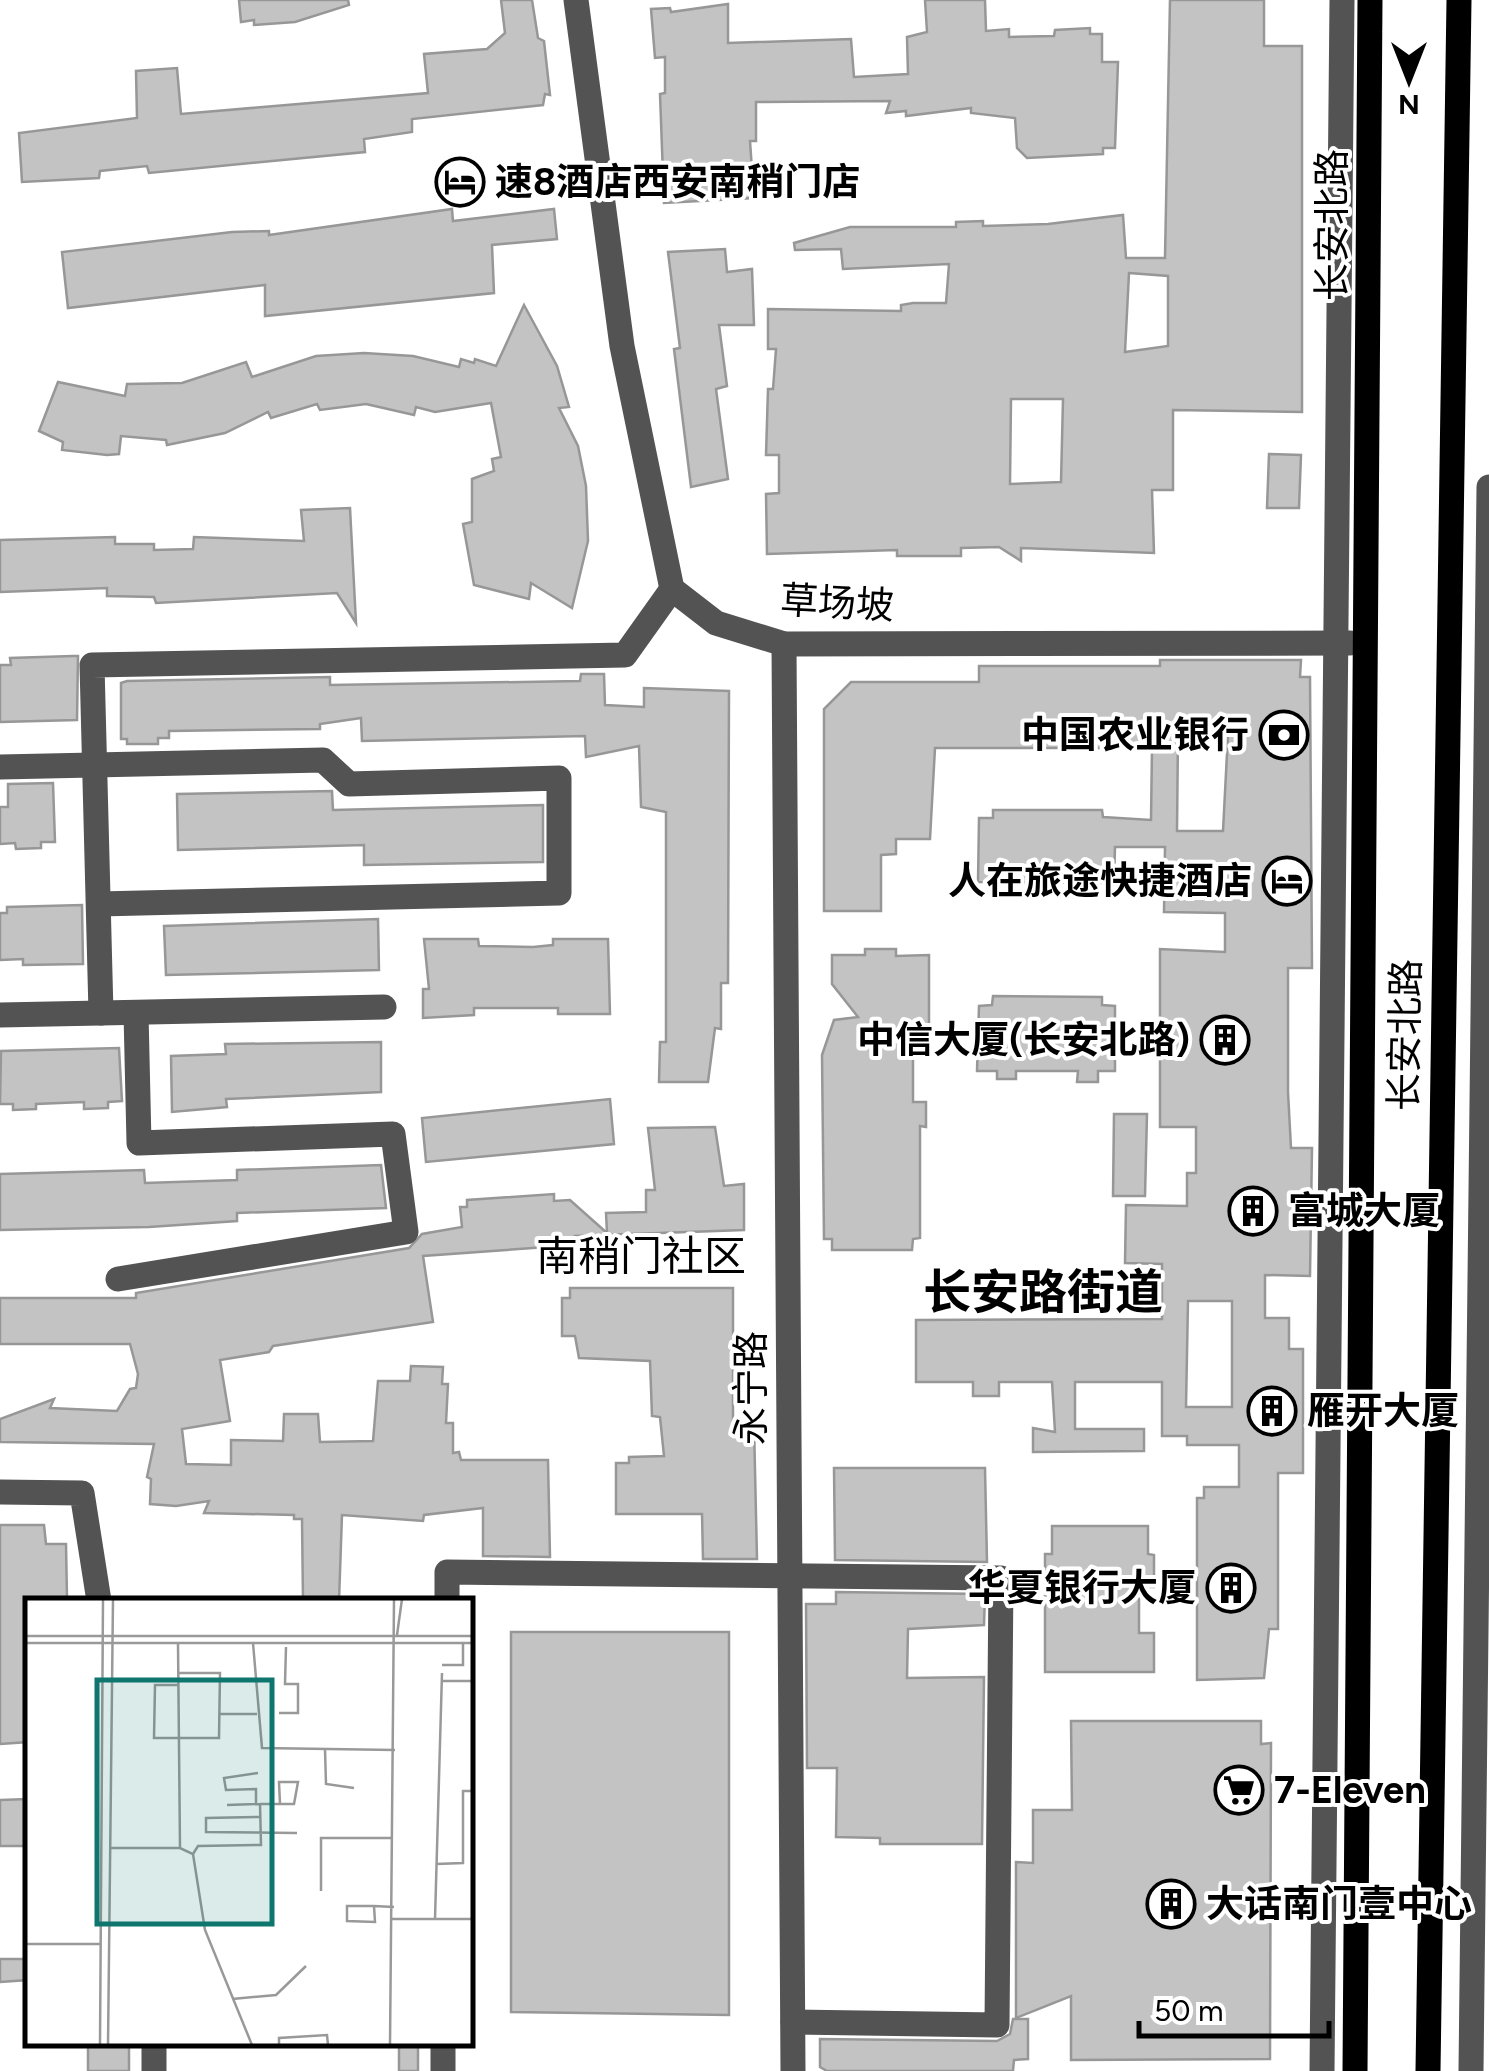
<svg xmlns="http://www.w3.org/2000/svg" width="1489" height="2071" font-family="Figtree,'Noto Sans SC',sans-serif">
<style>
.building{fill:#c3c3c3;stroke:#979797;stroke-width:2.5;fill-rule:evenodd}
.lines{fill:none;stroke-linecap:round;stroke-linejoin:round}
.minor{stroke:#535353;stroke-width:25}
.major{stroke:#000;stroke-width:25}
.labels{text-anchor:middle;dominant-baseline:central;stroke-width:8;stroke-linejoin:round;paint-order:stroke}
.poi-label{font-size:38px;font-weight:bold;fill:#000;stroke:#fff;text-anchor:start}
.street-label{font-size:38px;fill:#000;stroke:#fff}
.quarter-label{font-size:42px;fill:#000;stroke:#fff}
.district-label{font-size:48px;font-weight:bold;fill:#000;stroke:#fff}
.inset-road{fill:none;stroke:#999;stroke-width:2.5}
.view{fill:#0f766e;fill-opacity:0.15;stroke:#0f766e;stroke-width:5}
.inset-edge{fill:none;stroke:#000;stroke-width:5}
</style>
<rect width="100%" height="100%" fill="#fff"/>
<g class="building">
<path d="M239,0h109l1,5 -54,17 -41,3v-5l-13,2z"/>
<path d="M501,0h31l6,38 6,3 6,54 -5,-1 -2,11 -131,14v13l-48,7 1,13 -216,21 -2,-7 -47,5 -1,7 -77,4 -3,-49 118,-15 -1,-47 41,-3 4,46 247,-21 -4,-39 63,-5 18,-16z"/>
<path d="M925,0h60l1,31 23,-2v8l45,-1 1,-6 35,-2v6h12v28h16l-3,86h-12v6l-76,4 -10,-10 -2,-30 -44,-5v-5l-65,8v-5l-20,2 4,-12 -134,1v39h-6l4,57 -90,5 -4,-109 5,-1v-36l-10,1 -4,-49 19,-1 1,4 57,-8v39l123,-4 3,38 54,-3 -1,-37 20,-5z"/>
<path d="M1170,0h94v46h38v366l-129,-2v80h-21l2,63 -133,-5v13l-22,-14 -38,1v8h-64v-6l-130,4 -1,-60 13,-1v-38h-13l2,-66h5l3,-40h-8v-40l133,2v-6l12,-2h33l3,-39 -106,5 -2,-20 -46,1 -1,-7 56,-16h106v-5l27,-1v5l65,-2 75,-9 3,43h39zM1129,273l39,3v70l-43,6zM1011,399h52l-2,83 -51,2z"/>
<path d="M452,209l1,12 101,-12 3,30 -65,6 2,48 -229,23v-31l-197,23 -6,-56 170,-20 37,-1v4z"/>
<path d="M725,249l2,23 25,-3 2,56h-35l8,61 -11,3 12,90 -37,8 -17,-138 6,-1 -12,-96z"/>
<path d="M524,305l33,61 12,41 -10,1 19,38 8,40 2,55 -16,67 -41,-25 -2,16 -55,-14 -11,-61 9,-2v-43l22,-8 -2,-12 9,-2 -10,-54 -56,9 -19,-5 -2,8 -48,-11 -46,6 -3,-6 -46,14 -3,-6 -43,21 -58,12 -1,-5 -45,-4 -2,18 -12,1 -45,-5 1,-8 -24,-11 19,-49 67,14 2,-12 55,-1 64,-21 6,15 64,-21 48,-3 49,3 46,11 2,-8 13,4 1,-4 21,7z"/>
<path d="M1269,454l32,1 -2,53h-32z"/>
<path d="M350,508l6,115 -19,-30 -181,10 -2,-6 -47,-1v-8l-107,4v-52l115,-3v7h39v6l39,-1 1,-12 110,4 -3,-31z"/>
<path d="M73,656h5l-1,64 -77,2v-57h11l-1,-7z"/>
<path d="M1160,660h141l-1,17h10l2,291h-24v124l3,56h21l-2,128 -45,-1v43h24v31h14v124h-25v156h-9l-5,49 -67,2v-182h7v-11h35v-42h-52v-9h-25v-54h-87v47h69v22l-111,1v-24l22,4 -3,-50h-53v14h-26v-14h-57v-62l246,-1v-55l-37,-1 1,-58 61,1v-33h9v-46h-36v-178l65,3v-39l-61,-1 1,-65h-50l-1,36 -136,-1 1,-64h14v-8h109l1,7 48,3 1,-72h-217l-5,91h-34v15l-15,1v56h-57v-202l27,-27h128v-16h181zM1178,734h50l-5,97h-46zM1188,1301h44v106h-46z"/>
<path d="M581,674h23l1,31 39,2v-19l85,3 -1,292h-7v46l-6,-1 -7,54h-49l1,-40h6v-230l-25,-5 -2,-61 -53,11 -1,-21 -223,5 -1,-23 -41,6v5l-151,2v7h-11v6h-31v-5h-6v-56l6,-2 203,-4v8l250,-4z"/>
<path d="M53,783l2,59h-14v6l-25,1 -1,-6 -15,1v-37h8v-23z"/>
<path d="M332,791l1,19 210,-5v57l-179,3v-20l-186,5 -1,-56z"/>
<path d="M82,905l1,59 -60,1v-6l-23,1v-47h7v-6z"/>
<path d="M378,919l1,51 -213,5 -2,-49z"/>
<path d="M424,939h54l1,7 54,1 20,-2v-6h55l2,75h-52v-6h-84v7l-51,3v-29h6z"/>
<path d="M865,949h31v7l33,-1v100l-16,-1v48h13v25l-6,-1v112l-7,1 -1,11h-80v-11h-8l-2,-184 12,-35 24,-3 -26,-33v-29h33z"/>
<path d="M993,996l109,1v8l13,1v65h-17v11h-21l1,-11h-62v8h-19v-8h-20l2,-65 13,-1z"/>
<path d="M381,1042v50l-155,7 1,8 -55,5 -1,-56 55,-2 -1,-10z"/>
<path d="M119,1048l3,53 -14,1v6l-24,1v-7l-48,2v5l-23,1v-6h-13l1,-53z"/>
<path d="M610,1099l4,45 -188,18 -4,-44z"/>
<path d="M1114,1114h33l-2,82h-32z"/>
<path d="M715,1127l9,59 20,-2v46l-169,6v9l-152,11 10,66 -160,24 -4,6 -49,8 10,61 -48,8 4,35 45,1v-25l52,1 1,-27h34l2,28 53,-1 5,-60h32l1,-15 32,1 -1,17h6l-2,39h7v30l6,-1 2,8h87l2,97 -67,-1v-48l-59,7 -1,6 -81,-6 -3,86h-36l-1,-82h-8v-4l-90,-2 5,-12 -33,5 -26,-2 1,-25 -4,-2 7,-33 -154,-2v-23l54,-20 -4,9 67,3 13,-22 6,-1 2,-14 -8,-30h-130v-46h136v-5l273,-45 13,-14 40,-7 -2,-20h7v-7l87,-6v7l16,-1 37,33 -1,-20 40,-1v-22h9l-7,-62z"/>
<path d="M381,1165l5,43 -149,5v8l-88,6 -149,3v-56l144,-4 1,13 92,-3v-10z"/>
<path d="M570,1288h163v138l21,-1 3,134h-54l-1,-45h-86v-51h13v-6l35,-1 -4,-39 -8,-1 -2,-55 -71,-3 -4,-22h-13v-38h8z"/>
<path d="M834,1468h151l2,94 -152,-2z"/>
<path d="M0,1525h44l2,19h20l1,54 -39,3v141l-28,2z"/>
<path d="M1052,1526h96v28l6,1v32h-15v46h15v39h-109v-118h7z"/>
<path d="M836,1592l149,2 -1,31 -76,4 -1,49 77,-1 -2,167h-102v-6l-44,-1 1,-69h-30l-1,-164h30z"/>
<path d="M511,1632h218v383l-218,-3z"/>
<path d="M1071,1721h190v23l10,-1 -1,316 -199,1v-64l-55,22v-156l17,1v-53h39z"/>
<path d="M28,1799v47h-28v-46z"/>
<path d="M0,1959h28v21l-28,2z"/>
<path d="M1013,2019h15v40l-14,1 -1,11h-186l-7,-4v-28l177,2 13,-7z"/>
<rect x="88" y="2044" width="41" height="27"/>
<rect x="399" y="2044" width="19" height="27"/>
</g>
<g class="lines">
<g class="minor">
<path d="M576,0l46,346 50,243 44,34 68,21 566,-1"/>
<path d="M784,644l9,1427"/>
<path d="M0,767l323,-7 26,24 210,-6v115l-460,11"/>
<path d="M384,1007l-283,6 -9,-348 533,-10 47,-66"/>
<path d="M0,1015l101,-2"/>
<path d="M118,1279l288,-47 -13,-98 -254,9 -3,-130"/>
<path d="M0,1492l82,1 17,108"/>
<path d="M447,1601v-29l554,6 -4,447 -204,-3"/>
<path d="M154,2044v27"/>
<path d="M443,2071v-27"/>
<path d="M1322,2071l20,-2071"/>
<path d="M1471,2071l18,-1584"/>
</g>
<g class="major">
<path d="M1355,2071l15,-2071"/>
<path d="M1428,2071l31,-2071"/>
</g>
</g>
<defs>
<g id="hotel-ring" transform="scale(2.5)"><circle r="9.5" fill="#fff" stroke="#000" stroke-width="1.5"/><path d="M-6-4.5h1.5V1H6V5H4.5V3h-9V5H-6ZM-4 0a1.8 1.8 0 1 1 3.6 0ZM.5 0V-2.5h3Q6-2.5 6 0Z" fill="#000"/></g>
<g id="bank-ring" transform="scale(2.5)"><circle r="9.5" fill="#fff" stroke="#000" stroke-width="1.5"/><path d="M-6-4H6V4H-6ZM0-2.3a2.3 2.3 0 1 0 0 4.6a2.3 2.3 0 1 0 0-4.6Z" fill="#000"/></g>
<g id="building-ring" transform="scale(2.5)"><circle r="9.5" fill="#fff" stroke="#000" stroke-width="1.5"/><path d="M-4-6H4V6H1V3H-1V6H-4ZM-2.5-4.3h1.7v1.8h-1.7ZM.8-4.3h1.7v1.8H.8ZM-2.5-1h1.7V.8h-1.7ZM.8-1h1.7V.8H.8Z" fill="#000"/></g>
<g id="supermarket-ring" transform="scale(2.5)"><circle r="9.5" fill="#fff" stroke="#000" stroke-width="1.5"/><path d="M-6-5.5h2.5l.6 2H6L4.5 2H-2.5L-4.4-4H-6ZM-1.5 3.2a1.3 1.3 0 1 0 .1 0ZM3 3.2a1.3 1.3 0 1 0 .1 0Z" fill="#000"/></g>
</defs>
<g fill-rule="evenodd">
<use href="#hotel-ring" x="460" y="182"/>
<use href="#bank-ring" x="1284" y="735"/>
<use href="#hotel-ring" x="1287" y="881"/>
<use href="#building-ring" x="1225" y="1040"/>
<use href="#building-ring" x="1253" y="1211"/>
<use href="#building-ring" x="1272" y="1411"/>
<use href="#building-ring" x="1231" y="1588"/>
<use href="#supermarket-ring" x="1239" y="1790"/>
<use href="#building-ring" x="1171" y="1904"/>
</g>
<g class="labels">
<g class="poi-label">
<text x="495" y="182">速8酒店西安南稍门店</text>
<text x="1249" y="735" text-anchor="end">中国农业银行</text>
<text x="1252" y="881" text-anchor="end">人在旅途快捷酒店</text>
<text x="1190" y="1040" text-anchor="end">中信大厦(长安北路)</text>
<text x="1288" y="1211">富城大厦</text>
<text x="1307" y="1411">雁开大厦</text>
<text x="1196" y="1588" text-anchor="end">华夏银行大厦</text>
<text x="1274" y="1790">7-Eleven</text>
<text x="1206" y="1904">大话南门壹中心</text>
</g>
<g class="street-label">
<text transform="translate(1332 225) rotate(-90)">长安北路</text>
<text transform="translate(837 603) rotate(3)">草场坡</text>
<text transform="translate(1405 1035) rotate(-89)">长安北路</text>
<text transform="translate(751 1388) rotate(-90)">永宁路</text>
</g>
<g class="quarter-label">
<text x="641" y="1256">南稍门社区</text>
</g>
<g class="district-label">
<text x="1043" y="1292">长安路街道</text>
</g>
</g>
<g transform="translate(25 1598)">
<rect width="448" height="448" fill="#fff"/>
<path class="inset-road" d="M372,37l5,-36M0,38h448M0,45h448M228,45l9,105 133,2M153,46l2,204M417,67h21v-21M154,75h41l-1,65h-65l1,-53h24M417,83h31M254,115h19v-29h-13l1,-37M195,116h37M300,151l1,35 28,4M231,206v-15l-30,1 -2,-12 34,-5M235,206h34l4,-22h-19l1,22M235,219l-54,1v14l91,1M86,250h69l13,6 12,76 47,115M168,256l5,-8 63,-1 -1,-41 -33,1M411,266l27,-1v-72h10M296,293v-53h72M349,308l1,16 -28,-1v-15h27l20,1M367,321h81M410,321l7,-246M0,346h75M207,401l44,-4 30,-29M75,447l3,-446M83,447l5,-446M254,447v-7l48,-3 1,10M365,447l4,-446"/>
<path class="view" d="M72,82h175v244h-175z"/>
<rect width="448" height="448" class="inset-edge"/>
</g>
<g transform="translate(1409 80) rotate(180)" stroke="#ffffff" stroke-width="8" paint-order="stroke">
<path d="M0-8L18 38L0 25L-18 38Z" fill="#000000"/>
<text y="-15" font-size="28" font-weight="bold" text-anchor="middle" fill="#000000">N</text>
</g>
<path d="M1139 2021v15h190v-15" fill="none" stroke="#000000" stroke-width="5"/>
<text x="1154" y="2021" font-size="30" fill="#000000" stroke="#ffffff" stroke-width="8" paint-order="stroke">50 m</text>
</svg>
